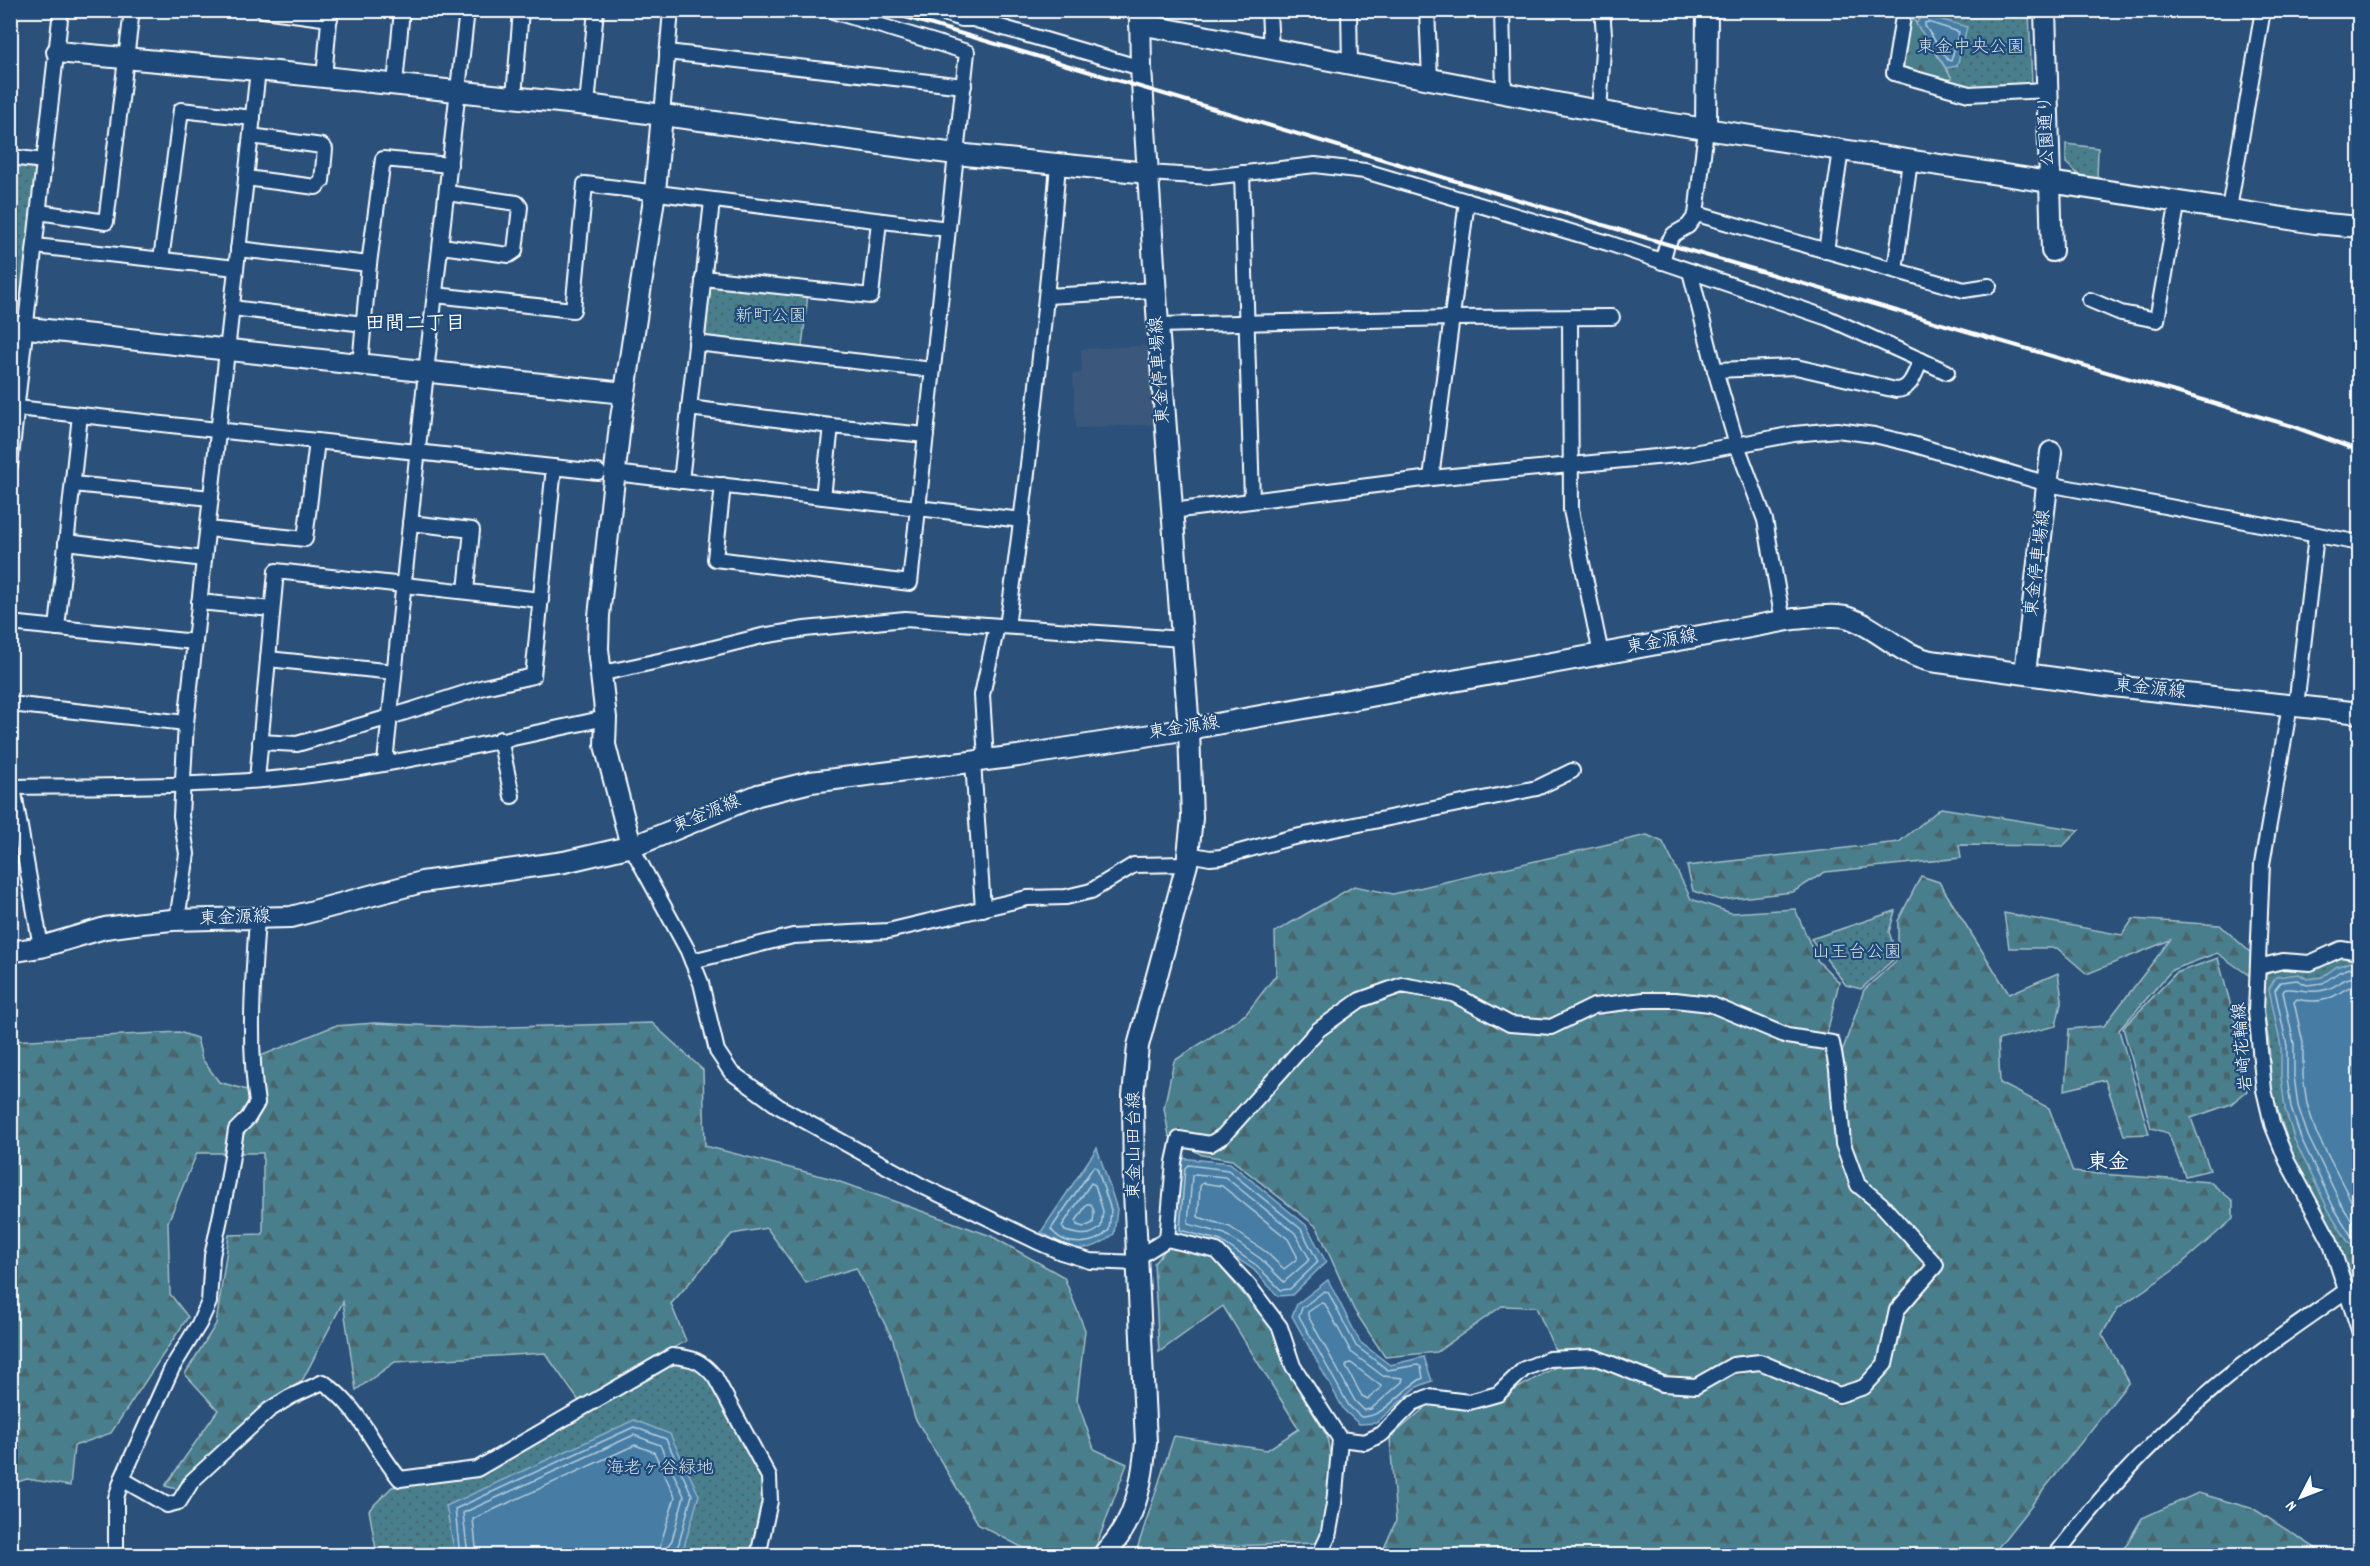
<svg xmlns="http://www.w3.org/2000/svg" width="2370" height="1566" font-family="Dekko,'Klee One',sans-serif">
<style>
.built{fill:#3a597b}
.grass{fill:url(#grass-dots);stroke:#a4bec6;stroke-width:1.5}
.forest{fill:url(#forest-firs);stroke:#a4bec6;stroke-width:1.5}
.cemetery{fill:url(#cemetery-stones);stroke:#a4bec6;stroke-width:1.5}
.water{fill:#477da4;stroke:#91b1c8;stroke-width:1.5}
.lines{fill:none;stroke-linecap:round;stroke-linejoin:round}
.shore{stroke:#b5cbdb;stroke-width:1.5}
.street-casing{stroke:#fff;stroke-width:18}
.secondary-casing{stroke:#fff;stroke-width:24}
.street{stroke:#1f4a7a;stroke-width:14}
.secondary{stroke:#1f4a7a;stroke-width:20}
.rail{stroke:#fff;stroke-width:4}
.labels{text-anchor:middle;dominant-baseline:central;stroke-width:4.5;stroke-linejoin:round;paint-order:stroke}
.park-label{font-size:18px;fill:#d2dfe2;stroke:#1f4a7a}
.street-label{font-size:18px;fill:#fff;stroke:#1f4a7a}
.neighbourhood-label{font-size:20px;font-weight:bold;fill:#fff;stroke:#1f4a7a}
.quarter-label{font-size:21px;font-weight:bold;fill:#fff;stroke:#1f4a7a}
</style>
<defs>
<pattern id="grass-dots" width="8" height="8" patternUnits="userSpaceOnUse" patternTransform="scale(1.5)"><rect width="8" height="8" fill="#497e8d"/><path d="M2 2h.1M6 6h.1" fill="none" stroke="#4a656c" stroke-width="1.8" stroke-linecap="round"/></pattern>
<pattern id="forest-firs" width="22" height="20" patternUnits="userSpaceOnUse" patternTransform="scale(1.5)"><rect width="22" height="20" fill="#497e8d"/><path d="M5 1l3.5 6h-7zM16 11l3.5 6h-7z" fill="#4a656c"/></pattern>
<pattern id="cemetery-stones" width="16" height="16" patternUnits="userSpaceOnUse" patternTransform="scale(1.5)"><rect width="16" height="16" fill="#497e8d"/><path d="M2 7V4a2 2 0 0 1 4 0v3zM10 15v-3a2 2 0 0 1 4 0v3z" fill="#4a656c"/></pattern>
</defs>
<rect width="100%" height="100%" fill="#2b517a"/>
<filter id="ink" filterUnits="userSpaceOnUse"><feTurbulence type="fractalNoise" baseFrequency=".0167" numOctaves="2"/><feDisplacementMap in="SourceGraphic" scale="12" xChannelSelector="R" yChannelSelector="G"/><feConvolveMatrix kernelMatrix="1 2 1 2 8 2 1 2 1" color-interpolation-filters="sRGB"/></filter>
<g filter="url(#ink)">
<path class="built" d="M1156,345l5,79 -85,4 -3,-54 9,-1 -1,-24z"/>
<g class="grass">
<path d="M1911,11h118l3,74 -64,3 -68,-18z"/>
<path d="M2066,144l32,4 -1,30 -17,-2 -14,-13z"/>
<path d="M11,162l20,2 6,8 -16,135 -8,7 -2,-1z"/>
<path d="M711,283l97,11 -6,53 -97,-11z"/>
<path d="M1895,911l-6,21 8,24 -36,33 -15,-4 -35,-46z"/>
<path d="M2342,954l17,3v327l-5,-1 -18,-43 -43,-84 -21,-63 -3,-49 -7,-47 3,-22 17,-8z"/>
<path d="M672,1363l27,5 10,10 54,100 2,23 -14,54h-374l-8,-45 23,-23 89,-14z"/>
</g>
<g class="forest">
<path d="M1910,19l4,1 38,58 -4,3 -46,-12z"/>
<path d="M1941,808l138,22 -16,16 -104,-1 2,13 -136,14 -32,20 -72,8 -28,-9 -6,-25 212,-24z"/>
<path d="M1647,835l16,7 28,57 40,14 64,-4 22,51 22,22 -15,65 18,5 22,-62 34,-31v-38l23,-45 18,6 70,112 49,-21 4,26 -6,27 -58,14 2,43 49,25 24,64 137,10 23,19v18l-59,51 -56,38 -16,26 27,48 -137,173h-624l16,-7 12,-27 -6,-83 39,-34 38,5 35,-12 59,-33 -25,-57 -34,-1 -65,46 -52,5 -31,-47 -37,-83 -85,-67 -30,-5 -33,-19 -5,-28 10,-47 72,-47 30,-39 -1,-43 79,-46 39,8z"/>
<path d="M2004,913l118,22 11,-16 87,6 32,29 -2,22 -33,-23 -45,17 -53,60 30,104 -25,1 -19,-55 -40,10 4,-61 35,-3 66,-86 -83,34 -30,-26h-48z"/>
<path d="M375,1023l104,5 173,-5 51,47 2,76 124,32 162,58 73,41 21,53 -8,70 17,49 33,15 -32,85 -11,6h-47l-58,-30 -64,-107 -22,-78 -37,-72 -50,15 -39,-55 -35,6 -61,70 15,37 -107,60 -34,-48 -150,9 -39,28 -13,-88 -41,79 -37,25 -81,85 -19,-5 53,-76 -33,-36 31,-50 13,-89 34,-1v-81h-66l-29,69 2,72 18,23 -77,116 -37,13 -4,40 -43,-7 -16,5v-443l168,-9 18,6 5,21 17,23 28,8 11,-33 76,-31z"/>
<path d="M1168,1247l44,10 60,71 12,38 43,70 10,62 -20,45 -180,6 37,-113 93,14 32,-21 -76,-123 -64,46 -5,-89z"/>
<path d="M2198,1493l56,16 63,40 -2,6h-195l22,-37z"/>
</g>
<path class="cemetery" d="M2218,958l24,89 -7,5 12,39 -16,13 -40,14 19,52 -25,6 -17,-43 -17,-5 -28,-100 53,-55z"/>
<g class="water">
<path d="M1922,14l45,13 -10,39 -11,2 -30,-44z"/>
<path d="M2350,962l10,2 -1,285 -11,-7 -19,-31 -34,-70 -10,-32 -4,-32v-30l-12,-58 7,-12 23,-3 8,5 15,-2 14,-10z"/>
<path d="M1097,1148l20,61 -3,25c-27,23 -44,16 -73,-2z"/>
<path d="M1180,1158l50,5 76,62 20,37 -34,33 -14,1 -25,-27 -35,-23 -46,-11z"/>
<path d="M1328,1280l32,62 30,23 34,-8 8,24 -15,6 -41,36 -17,1 -15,-14 -52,-94 5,-12z"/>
<path d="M634,1420l36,14 29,61 -15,52 -7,8h-222l-9,-49z"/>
</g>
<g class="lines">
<g class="shore">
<path d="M1928,22l31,10 -8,29 -3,-1 -23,-34v-3z"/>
<path d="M2360,969l-10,-1 -11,4 -16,11 -16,2 -10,-5 -16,2 -6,8 12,56v31l4,31 10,30 33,70 18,29 8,5"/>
<path d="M2360,977c-19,-1 -21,10 -36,13 -16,4 -24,-2 -39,-1l-2,3 11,52v32l4,30 10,30 33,68 19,29"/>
<path d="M2360,986c-13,-1 -17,6 -28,11 -10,5 -25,5 -35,2l-3,3 9,41v33l4,28 9,28 44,86"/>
<path d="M1188,1165l40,5 73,59 17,33 -28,27 -9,1 -25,-25 -35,-24 -41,-11 5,-62z"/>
<path d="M1094,1166l3,2 14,42 -2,20c-14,16 -45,18 -58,-1z"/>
<path d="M1195,1174l30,3 70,56 14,25 -1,3 -24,21 -23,-23 -36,-25 -37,-10 4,-48z"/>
<path d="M1091,1183l4,2 8,26 -2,16c-12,11 -21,8 -36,4l-3,-5z"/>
<path d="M1203,1183l19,3 66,53 9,17v3l-13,10 -18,-17 -36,-25 -32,-10 2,-31z"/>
<path d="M1087,1204h4l3,8 -1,11 -9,4 -7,-2 -1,-4z"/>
<path d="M1324,1291l4,1 28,54 32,24 30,-5 3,2 2,11c-21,10 -38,40 -62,39l-12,-11 -50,-90 3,-8z"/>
<path d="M1321,1303l4,1 26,48 32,24 20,2 -1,4 -31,27 -7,1 -9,-9 -47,-85v-4z"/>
<path d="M1351,1363l30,23 -1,3 -12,10 -6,-3 -16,-29 1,-3z"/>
<path d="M460,1556l-5,-47 179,-82 32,12 26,56 -13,48 -6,13"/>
<path d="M468,1556l-5,-43 171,-78 26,10 24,51 -12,44 -5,7 -1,9"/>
<path d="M477,1556l-4,-37 162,-74 19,7 21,45 -18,59"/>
</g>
<g class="street-casing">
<g id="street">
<path d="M263,10l67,9"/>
<path d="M934,10l28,9h11l168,49"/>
<path d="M1269,10l2,40"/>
<path d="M1349,10l1,54"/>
<path d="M1427,10l3,69"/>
<path d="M1502,10l2,84"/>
<path d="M1904,10l-10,63 75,21 78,-4"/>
<path d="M667,52l297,34"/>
<path d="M324,78l6,-68"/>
<path d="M395,84l7,-74"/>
<path d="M514,97l7,-87"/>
<path d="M587,105l9,-95"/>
<path d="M1599,112l5,-78 -2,-24"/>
<path d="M662,115l9,-105"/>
<path d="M10,157l34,4"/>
<path d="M1148,173l63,4 104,-12 50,6 243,72 220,75 119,54"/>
<path d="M1242,173l10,327"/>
<path d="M246,178l70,9 6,-6 3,-32 -3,-3 -71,-10"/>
<path d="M2229,209l34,-199"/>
<path d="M39,212l67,10 26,-212"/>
<path d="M1697,214l267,76 25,-4"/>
<path d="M35,246l201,22"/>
<path d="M441,246l68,9 6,-4 5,-44 -3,-4 -70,-10"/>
<path d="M238,249l131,15"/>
<path d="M1826,251l15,-101"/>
<path d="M161,260l20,-150 72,8"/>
<path d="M1662,262l5,-18 7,-10 14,-8 8,-11 10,-86"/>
<path d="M1895,270l15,-109"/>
<path d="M1690,271l25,99 22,75 28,75 18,101"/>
<path d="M703,278l168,18 8,-75"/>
<path d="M435,295l138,15 12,-126 363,45"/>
<path d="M1047,296l108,-6"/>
<path d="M2090,300l31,13 36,7 21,-120"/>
<path d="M232,308l132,16"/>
<path d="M1570,319l1,191 30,144"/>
<path d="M1158,325l294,-7 160,-1"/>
<path d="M696,343l237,27"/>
<path d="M360,365l9,-101 14,-105 67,6"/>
<path d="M1715,370l81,-3 100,23c15,0 19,-17 25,-30"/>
<path d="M17,408l581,64"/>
<path d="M689,408l142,18"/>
<path d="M10,466l51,-456"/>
<path d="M614,473l408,47"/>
<path d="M1431,478l36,-277"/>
<path d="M681,481l31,-280"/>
<path d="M73,484l138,14"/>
<path d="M723,485l-8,74 195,24 57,-531 -138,-42"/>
<path d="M823,497l8,-71 95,9"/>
<path d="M1172,511l259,-33 257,-24 106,-20 43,-4 37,5 38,9 136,40 312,59"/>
<path d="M410,523l62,7 -6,61"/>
<path d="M208,529l97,10 12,-98"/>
<path d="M66,542l138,17"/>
<path d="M199,602l73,7"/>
<path d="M10,623l185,19"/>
<path d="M1007,626c22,-153 38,-307 51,-461"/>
<path d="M57,628l23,-213"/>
<path d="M268,659l126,13"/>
<path d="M599,674l87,-19 76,-19 43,-7 100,-10 277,20"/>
<path d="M10,704l176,19"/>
<path d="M2290,705l-28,159 -6,147 8,79 8,34 15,37 43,80 30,92"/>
<path d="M2296,706l20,-170"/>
<path d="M500,739l12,57"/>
<path d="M260,742l37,2 93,-27 94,-30 49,-11 21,-209"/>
<path d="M986,760l-4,-65 15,-69"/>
<path d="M385,762l41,-390 41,-362"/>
<path d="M973,762l10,147"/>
<path d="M257,780l19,-209 265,29"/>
<path d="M10,787c91,-1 183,0 274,-9 108,-11 216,-38 322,-60"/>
<path d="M13,787l28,160"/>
<path d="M631,846l57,105 13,32 16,68 14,21 47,34 144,80 114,55 25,11 29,9 48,2"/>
<path d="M1188,854l22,4 11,-1 69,-19 247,-50 35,-17"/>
<path d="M177,920l10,-66 -6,-38 5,-93 72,-653"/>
<path d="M692,961l101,-25 95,-5 139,-33 39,-1 25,-6 43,-26 53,-1"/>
<path d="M2258,967l25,-6 27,2 31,-14 19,3"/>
<path d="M1167,1239l7,-77 5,-23 31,5 13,-8 95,-106 42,-30 42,-15 51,9 57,30 41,3 43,-21 50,-6h31l35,4 77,32 45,7 5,26 6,75 15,41 23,19 55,61 -39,45 -12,54 -21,23 -25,8 -79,-33 -27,3 -37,21 -33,-2 -69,-27 -45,2 -25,10 -26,25 -29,8 -41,-5 -15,6 -31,31 -17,8 -25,-3"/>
<path d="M1138,1257l29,-18 50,12 32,35 31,41 13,39 47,73 -6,65 -6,33 -9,19"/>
<path d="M122,1479l45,26 12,-3 13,-21 77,-71 21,-13 33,-15c38,26 49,64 77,97l77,-10 195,-113c21,2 29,4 43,21l54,100 1,24 -12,55"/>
<path d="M116,1556v-58l6,-19 50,-111 27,-44 10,-22 3,-46 16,-75 8,-51 12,-12 9,-15c-9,-59 -4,-124 0,-184"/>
<path d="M2055,1556c45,-60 102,-120 160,-169 41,-35 87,-65 132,-97"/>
</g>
</g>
<g class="secondary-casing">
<g id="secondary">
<path d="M2045,10l7,241"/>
<path d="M1140,24l501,95 674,104 45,4"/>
<path d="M57,52l201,18 329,35 369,49 192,19"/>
<path d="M1706,129l1,-119"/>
<path d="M10,326l614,67"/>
<path d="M2025,673l26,-221"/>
<path d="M631,846l-26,-101 1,-27 -8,-69 1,-33 21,-191 35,-233 7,-77"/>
<path d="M10,952l31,-5 64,-19 37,-5 30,-3 119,-3 131,-35 142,-20 73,-17 121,-50 53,-13 207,-26 171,-27 605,-110c17,-1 39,-6 55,-1 30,10 51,37 82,43l182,25 247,27"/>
<path d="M1102,1556c33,-31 40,-71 44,-114l-12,-251 -1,-95 5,-50 49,-182 5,-46 -3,-89 -31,-404 -17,-257 -1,-58"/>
</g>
</g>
<use href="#street" class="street"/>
<use href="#secondary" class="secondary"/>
<path class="rail" d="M882,10l785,234 625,182 68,25"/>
</g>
</g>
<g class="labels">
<g class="park-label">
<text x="1971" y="48">東金中央公園</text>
<text x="771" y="317">新町公園</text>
<text x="1857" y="953">山王台公園</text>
<text x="660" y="1469">海老ヶ谷緑地</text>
</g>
<g class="street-label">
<text transform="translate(2048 131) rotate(-92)">公園通り</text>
<text transform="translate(1161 370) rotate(-94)">東金停車場線</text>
<text transform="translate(2039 563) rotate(-83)">東金停車場線</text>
<text transform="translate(1662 643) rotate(-10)">東金源線</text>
<text transform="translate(2150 690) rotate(6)">東金源線</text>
<text transform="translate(1184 729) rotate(-9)">東金源線</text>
<text transform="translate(707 815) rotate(-23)">東金源線</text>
<text transform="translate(235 919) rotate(-2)">東金源線</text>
<text transform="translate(2244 1047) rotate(-95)">岩崎花輪線</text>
<text transform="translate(1135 1145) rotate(-90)">東金山田台線</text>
</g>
<g class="neighbourhood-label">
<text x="415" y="325">田間二丁目</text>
</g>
<g class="quarter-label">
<text x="2108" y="1164">東金</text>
</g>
</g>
<rect width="2370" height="1566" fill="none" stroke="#1f4a7a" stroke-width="36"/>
<rect x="18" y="18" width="2334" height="1530" fill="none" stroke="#fff" stroke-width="2" filter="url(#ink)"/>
<g transform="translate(2301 1497) rotate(228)" stroke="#1f4a7a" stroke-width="4.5" paint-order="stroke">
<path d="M0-4.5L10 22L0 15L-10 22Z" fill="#ffffff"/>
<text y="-9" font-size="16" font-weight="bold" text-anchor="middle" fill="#ffffff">N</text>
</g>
</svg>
